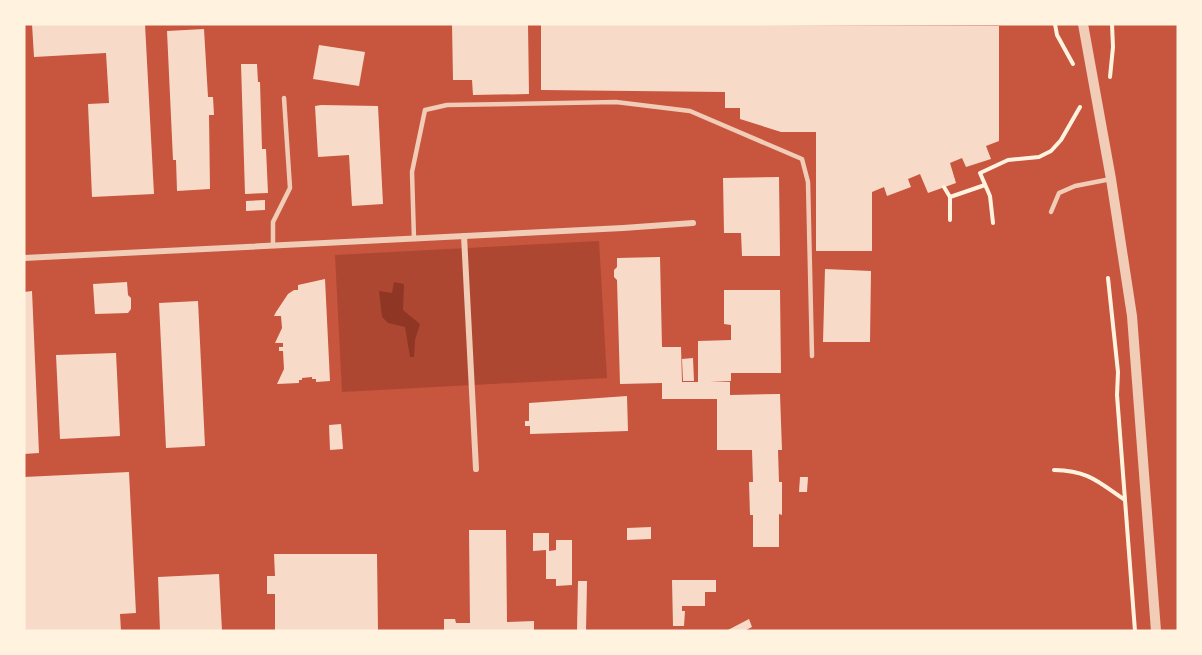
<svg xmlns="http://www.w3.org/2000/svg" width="1202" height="655" font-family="Signika,sans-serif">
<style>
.green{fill:#ae4732}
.water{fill:#8f3625}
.building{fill:#f7dbc8}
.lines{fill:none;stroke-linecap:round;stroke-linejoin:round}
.path{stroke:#fff3e0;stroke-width:4}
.service{stroke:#f1ccb7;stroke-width:4.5}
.minor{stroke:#f1ccb7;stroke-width:6}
.tertiary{stroke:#f1ccb7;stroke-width:10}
</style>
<rect width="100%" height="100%" fill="#c8553d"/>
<path class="green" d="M599,241l8,137 -265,14 -7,-137z"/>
<path class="water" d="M394,282l10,2 -1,26 17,14 -5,16 -1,17h-4l-5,-30 -17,-4 -6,-6 -3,-26 13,2z"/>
<g class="building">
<path d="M32,24h113l9,170 -62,3 -4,-93 21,-1 -3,-50 -72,4z"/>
<path d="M452,24h76l1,70 -56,1 -1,-15h-19z"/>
<path d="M541,24l458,2v115l-13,5 5,13 -25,8 -4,-9 -12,5 6,20 -28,10 -8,-19 -12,5 3,8 -24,9 -3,-9 -12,5v59h-56v-119h-35l-41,-13v-11h-15v-16l-184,-2z"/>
<path d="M204,29l4,68h5l1,18h-5l1,74 -33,2 -1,-31h-3l-6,-129z"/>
<path d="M319,45l46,7 -6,34 -46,-7z"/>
<path d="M241,64h16l1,18h2l2,67h4l2,44 -23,1z"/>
<path d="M321,105l57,1 5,98 -31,2 -3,-51 -31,2 -3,-51z"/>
<path d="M779,177l1,79h-38l-1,-23h-17l-1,-55z"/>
<path d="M265,200v10l-19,1v-10z"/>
<path d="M660,257l2,90h19l1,35h16v-41l33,-1v-15l-7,-1v-34h56l1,83h-50v8l-21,1h20v13l50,-1 2,56h-4l1,32h3v33l-3,-1v33h-26v-32h-3l-1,-33h4l-1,-32h-35v-51h-55v-16l-42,1 -3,-104 -3,-3v-7l3,-3v-9z"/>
<path d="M825,269l46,2 -1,71h-47z"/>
<path d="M325,279l5,102 -14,1v-3h-4v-2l-10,1v2h-3v3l-22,1 7,-15 -1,-18h-4v-4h4v-4h-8l7,-15 -1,-12h-7l2,-4 12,-18 6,-4h4v-5z"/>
<path d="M127,282l1,13 3,3v11l-3,4 -33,1 -2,-30z"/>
<path d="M32,291l7,162 -15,1v-162z"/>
<path d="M198,301l7,145 -39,2 -7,-145z"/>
<path d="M116,353l4,83 -60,3 -4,-84z"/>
<path d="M693,358l1,23h-11l-1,-22z"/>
<path d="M627,396l1,35 -98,3v-8h-5v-5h4v-18z"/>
<path d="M341,424l2,25 -13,1 -1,-25z"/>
<path d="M129,472l7,141 -16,1 1,17h-97v-154z"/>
<path d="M800,477h8l-1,15h-8z"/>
<path d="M651,527v12l-24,1v-12z"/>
<path d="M469,530h37l1,92 27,-1v10h-90v-12h11l1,4h14z"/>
<path d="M533,533h16v18l7,-1v-10h16v45l-16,1v-7h-10v-29l-13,1z"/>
<path d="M274,554h103l1,77h-103v-37h-8v-18h8z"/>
<path d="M219,574l3,57h-62l-2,-54z"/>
<path d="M672,580h44v12h-11v14h-23v5h3l-1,15h-11z"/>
<path d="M578,581h9l-1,50h-9z"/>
<path d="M749,619l3,8 -8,4h-18z"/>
</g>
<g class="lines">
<g class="path">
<path d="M1055,24l2,11 16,29"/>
<path d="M1110,77l3,-30 -1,-23"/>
<path d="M944,187l6,10"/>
<path d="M950,220v-23l35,-12"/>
<path d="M993,223l-3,-27 -10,-23 28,-13 31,-3 12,-6 10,-11 19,-33"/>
<path d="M1108,278l10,94 -1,23 18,236"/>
<path d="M1054,470c35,1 43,11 71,30"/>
</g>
<g class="service">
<path d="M1051,212l8,-19 16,-7 36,-7"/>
<path d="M414,239l-2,-67 13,-62 22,-5 169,-3 74,9 112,48 6,23 4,174"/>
<path d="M273,246v-24l17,-34 -6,-90"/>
</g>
<g class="minor">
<path d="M464,236l12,233"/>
<path d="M24,258l599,-30 70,-5"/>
</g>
<path class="tertiary" d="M1083,24l28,155 21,137 24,315"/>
</g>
<rect width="1202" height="655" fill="none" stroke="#fff3e0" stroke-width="51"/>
</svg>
